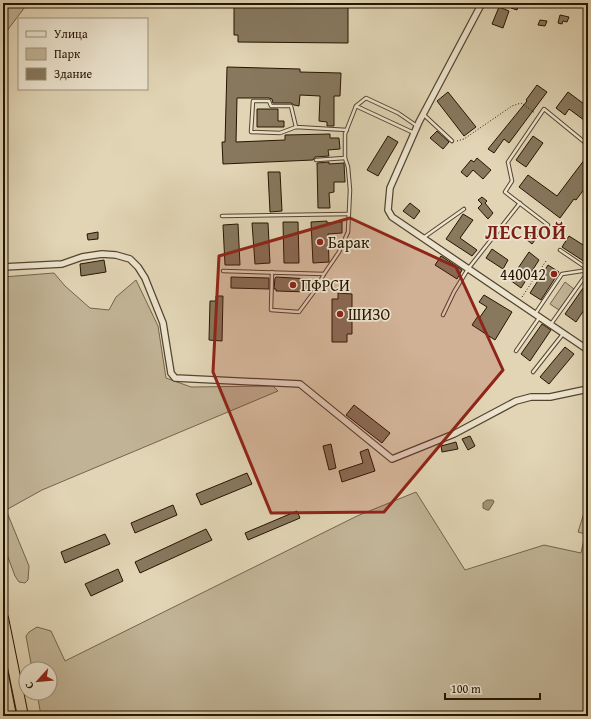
<svg xmlns="http://www.w3.org/2000/svg" width="591" height="719" font-family="'Gentium Book Plus',serif">
<style>
.green{fill:#c1b496;stroke:#74644b}
.water{fill:#a19377;stroke:#706047}
.building{fill:#87785e;stroke:#261400}
.lines{fill:none;stroke-linecap:round;stroke-linejoin:round}
.lane-casing{stroke:#55442d;stroke-width:4.5}
.street-casing{stroke:#55442d;stroke-width:8}
.highway-casing{stroke:#261400;stroke-width:12}
.path{stroke:#261400;stroke-width:1;stroke-dasharray:1 2;stroke-linecap:butt}
.lane{stroke:#ece4cf;stroke-width:2.5}
.street{stroke:#ece4cf;stroke-width:5.5}
.highway{stroke:#e1d5b5;stroke-width:10}
.marked{fill:#8f2418;fill-opacity:0.2;stroke:#8f2418;stroke-width:3;stroke-linejoin:round}
.poi-dot{fill:#8f2418;stroke:#ece4cf;stroke-width:1.5}
.labels{text-anchor:middle;dominant-baseline:central;stroke-width:3.5;stroke-linejoin:round;paint-order:stroke}
.poi-label{font-size:16px;fill:#261400;stroke:#ece4cf;text-anchor:start}
.district-label{font-size:20px;font-weight:bold;letter-spacing:1px;fill:#7a1f14;stroke:#ece4cf}
</style>
<rect width="100%" height="100%" fill="#e1d5b5"/>
<filter id="stains"><feTurbulence type="fractalNoise" baseFrequency=".005" numOctaves="4"/><feColorMatrix values="0 0 0 0 .2 0 0 0 0 .09 0 0 0 0 .02 0 0 0 .5 -.17"/></filter>
<radialGradient id="worn" r=".72"><stop offset=".6" stop-color="#630" stop-opacity="0"/><stop offset="1" stop-color="#630" stop-opacity=".3"/></radialGradient>
<g class="green">
<path d="M3,3h25l-25,33z"/>
<path d="M54,273l11,13 25,22 19,2 7,-13 20,-17 22,46 8,52 25,9 82,-1 5,5 -236,99 -36,20 23,56 -1,14 -3,3 -6,-1 -4,-6 -12,-32v-267z"/>
<path d="M565,282l9,7 -15,21 -9,-6z"/>
<path d="M416,492l49,78 79,-25 37,8 4,-19 -7,-2 10,-32v216h-547l-4,-23h13v-24h-18l-6,-33 3,-4 8,-5 14,4 14,30 292,-145z"/>
</g>
<path class="water" d="M487,500h6l1,2 -5,8h-2l-4,-2v-5z"/>
<g class="building">
<path d="M234,3h114v40l-110,-1v-7h-4z"/>
<path d="M513,3h6l-2,7 -6,-2z"/>
<path d="M499,7l10,4 -6,17 -11,-4z"/>
<path d="M560,15l9,2 -2,5 -4,-1 -1,3 -4,-1z"/>
<path d="M540,20l7,1 -2,5 -7,-1z"/>
<path d="M227,67l73,2v3l41,1 -1,23h-6v30h-7v-4l-8,-1 1,-25 -20,-1 -1,11 -5,-1 -3,-2h-18l-1,-4 -3,-1h-32l-1,44 49,-2v-5l45,-1v4h9l1,11 -12,1 1,6 -14,1 -2,3 -90,4 -1,-22h3z"/>
<path d="M537,85l10,7 -38,51 -5,-4 -10,14 -6,-4 39,-48 -1,-1z"/>
<path d="M448,92l28,35 -12,9 -27,-35z"/>
<path d="M568,92l20,15v16l-19,-14 -4,6 -9,-7z"/>
<path d="M257,109h21v12h6v6h-27z"/>
<path d="M437,131l12,11 -6,7 -13,-11z"/>
<path d="M388,136l10,6 -20,34 -11,-6z"/>
<path d="M533,136l10,7 -17,24 -10,-7z"/>
<path d="M588,155v29l-12,16 -2,-1 -14,19 -41,-31 9,-12 29,21z"/>
<path d="M477,158l14,12 -8,9 -10,-9 -6,7 -6,-5 10,-12 3,2z"/>
<path d="M329,162v2l15,-1 1,19h-11v10l-5,1 1,15h-12l-1,-45z"/>
<path d="M268,172h12l2,39 -12,1z"/>
<path d="M482,197l5,4 -2,2 8,10 -5,6 -10,-11 4,-4 -4,-4z"/>
<path d="M410,203l10,8 -6,8 -11,-8z"/>
<path d="M463,214l10,6 -13,18 17,12 -5,6 -26,-17z"/>
<path d="M327,221v2l15,-1v11l-14,1 1,28 -16,1 -2,-41z"/>
<path d="M283,222h15l1,41h-15z"/>
<path d="M252,223h16l2,40 -15,1z"/>
<path d="M238,224l2,41h-15l-2,-40z"/>
<path d="M534,227l7,5 -9,12 -6,-5z"/>
<path d="M98,232v7l-10,1 -1,-6z"/>
<path d="M569,236l19,12v16l-26,-17z"/>
<path d="M492,249l16,11 -5,9 -17,-11z"/>
<path d="M529,252l10,8 -18,28 -11,-8z"/>
<path d="M441,256l21,14 -5,9 -22,-14z"/>
<path d="M104,260l2,12 -25,4 -1,-12z"/>
<path d="M548,265l11,7 -18,28 -11,-7z"/>
<path d="M231,277l38,1v11l-38,-1z"/>
<path d="M276,277l33,2v13l-33,-1v-2h-2l1,-11z"/>
<path d="M588,281v23l-12,18 -11,-8z"/>
<path d="M338,293l14,1v14h-4v12h4v14h-5v8h-15v-43h6z"/>
<path d="M484,295l28,17 -17,28 -23,-15 6,-9 2,1 7,-10 -8,-5z"/>
<path d="M216,296h7l-1,45 -13,-1 1,-39h6z"/>
<path d="M542,324l9,6 -21,31 -9,-7z"/>
<path d="M565,347l9,7 -25,30 -9,-7z"/>
<path d="M354,405l36,28 -8,10 -36,-28z"/>
<path d="M470,436l5,10 -7,4 -6,-11z"/>
<path d="M456,442l2,7 -16,3 -1,-6z"/>
<path d="M331,444l5,24 -7,2 -6,-24z"/>
<path d="M368,449l7,22 -33,11 -3,-11 24,-8 -3,-11z"/>
<path d="M247,473l5,11 -51,21 -5,-11z"/>
<path d="M173,505l4,10 -42,18 -4,-10z"/>
<path d="M297,511l3,7 -52,22 -3,-7z"/>
<path d="M206,529l6,11 -72,33 -5,-11z"/>
<path d="M105,534l5,10 -45,19 -4,-11z"/>
<path d="M118,569l5,12 -32,15 -6,-12z"/>
</g>
<g class="lines">
<g class="lane-casing">
<g id="lane">
<path d="M543,3l7,3"/>
<path d="M356,106l10,-8 32,15 19,13"/>
<path d="M424,115l28,26"/>
<path d="M296,127l-5,-21h-20l-2,-5h-16l-2,31 29,1 16,-6 51,3"/>
<path d="M316,160l29,-2"/>
<path d="M222,216l126,-2"/>
<path d="M548,225l-43,-33 7,-11 -4,-19 36,-53 44,36"/>
<path d="M423,238l41,-29"/>
<path d="M560,250l28,19"/>
<path d="M223,271l101,3"/>
<path d="M272,272l-1,38 28,2 17,-23 8,-15 15,-22 9,-20 2,-42 -2,-23 -3,-9v-24l11,-28 58,27"/>
<path d="M535,314l27,-40 26,-4"/>
<path d="M443,315l11,-23 14,-23 52,-66"/>
<path d="M551,324l37,-52"/>
<path d="M516,351l23,-33"/>
<path d="M533,372l30,-38"/>
</g>
</g>
<g class="street-casing">
<g id="street">
<path d="M482,3l-63,119 -29,66 -2,22 4,7 196,133"/>
<path d="M3,267l59,-3 20,-7 20,-3 14,1 14,4 8,8 7,11 18,45 8,50 4,5 125,6 92,75 62,-25 62,-33 15,-4h19l38,-8"/>
</g>
</g>
<g class="highway-casing">
<g id="highway">
<path d="M3,618l20,98"/>
<path d="M3,675l8,41"/>
</g>
</g>
<g class="path">
<path d="M457,141l7,-2 48,-33 9,-3 14,10"/>
<path d="M522,297l24,-36"/>
</g>
<use href="#lane" class="lane"/>
<use href="#street" class="street"/>
<use href="#highway" class="highway"/>
</g>
<path class="marked" d="M350,218l106,49 47,103 -119,142 -113,1 -58,-141 6,-116z"/>
<g class="poi-dot">
<circle cx="320" cy="242" r="4"/>
<circle cx="554" cy="274" r="4"/>
<circle cx="293" cy="285" r="4"/>
<circle cx="340" cy="314" r="4"/>
</g>
<g class="labels">
<g class="poi-label">
<text x="328" y="242">Барак</text>
<text x="546" y="274" text-anchor="end">440042</text>
<text x="301" y="285">ПФРСИ</text>
<text x="348" y="314">ШИЗО</text>
</g>
<g class="district-label">
<text x="526" y="231">ЛЕСНОЙ</text>
</g>
</g>
<rect width="591" height="719" fill="none" stroke="#e1d5b5" stroke-width="16"/>
<rect x="4" y="4" width="583" height="711" fill="none" stroke="#261400" stroke-width="2"/>
<rect x="8" y="8" width="575" height="703" fill="none" stroke="#261400"/>
<rect x="18" y="18" width="130" height="72" fill="#ece4cf" stroke="#9d917c"/>
<rect x="26" y="31" width="20" height="6" fill="#ece4cf" stroke="#9d917c"/>
<text x="54" y="38" font-size="12" fill="#261400">Улица</text>
<rect x="26" y="48" width="20" height="12" fill="#c1b496" stroke="#9d917c"/>
<text x="54" y="58" font-size="12" fill="#261400">Парк</text>
<rect x="26" y="68" width="20" height="12" fill="#87785e" stroke="#9d917c"/>
<text x="54" y="78" font-size="12" fill="#261400">Здание</text>
<g transform="translate(38 681) rotate(243)"><circle r="19" fill="#ece4cf" stroke="#9d917c"/>
<path d="M0-3L7 15L0 10L-7 15Z" fill="#8f2418"/>
<text y="-6" font-size="11" font-weight="bold" text-anchor="middle" fill="#261400">С</text>
</g>
<path d="M445 693v6h95v-6" fill="none" stroke="#261400" stroke-width="2"/>
<text x="451" y="693" font-size="12" fill="#261400" stroke="#ece4cf" stroke-width="3" paint-order="stroke">100 m</text>
<rect width="100%" height="100%" filter="url(#stains)"/>
<rect width="100%" height="100%" fill="url(#worn)"/>
</svg>
